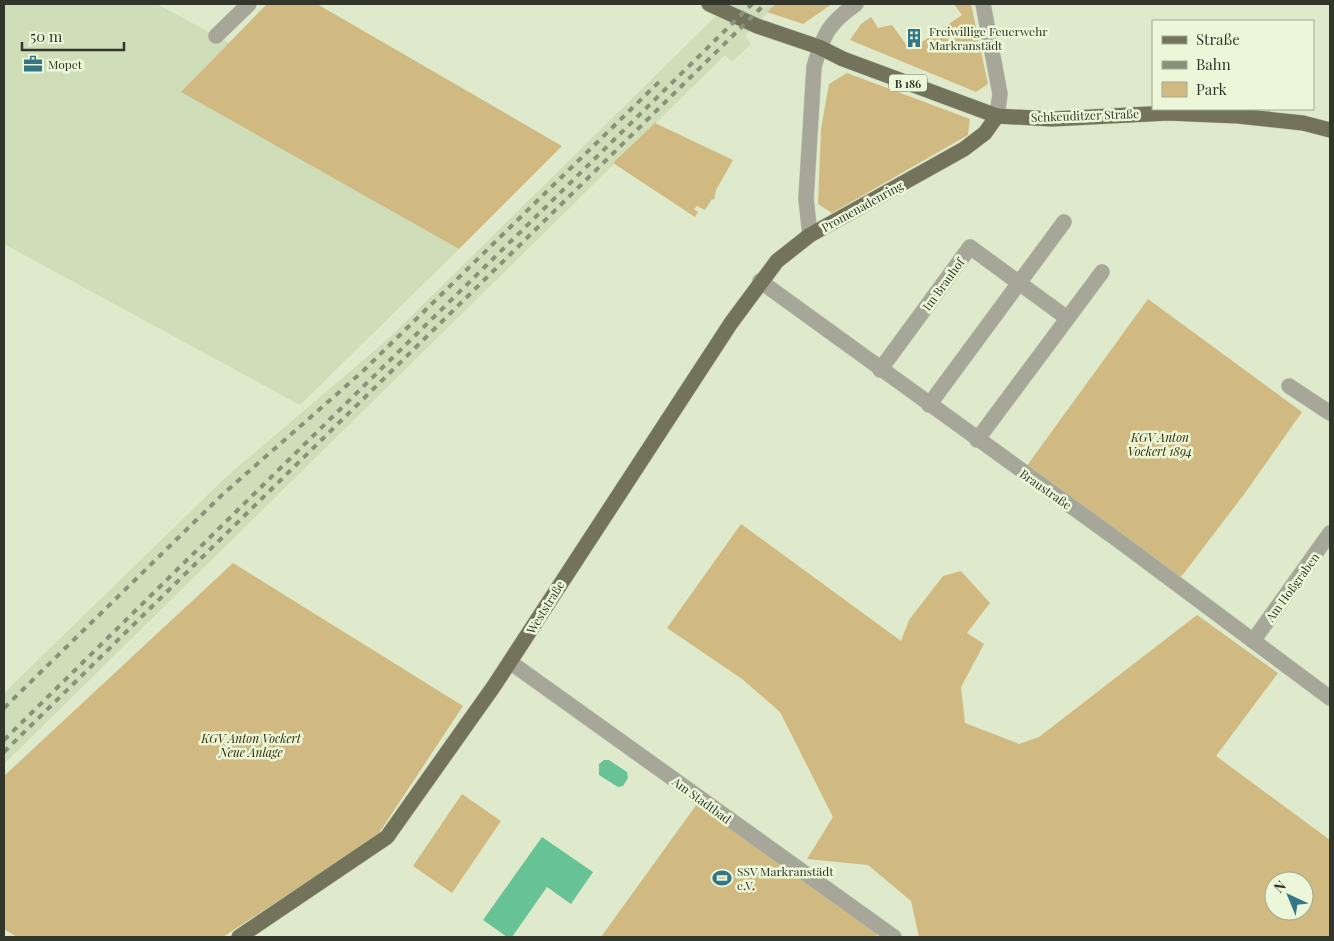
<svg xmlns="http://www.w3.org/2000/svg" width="1334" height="941" font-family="'Playfair Display',serif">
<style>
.built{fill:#cfddb9}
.green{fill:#d1ba82;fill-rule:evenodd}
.water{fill:#67c396}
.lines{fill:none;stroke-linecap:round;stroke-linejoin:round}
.minor-casing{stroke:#bcc6ab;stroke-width:16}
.major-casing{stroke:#bcc6ab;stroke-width:16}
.minor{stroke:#a6a699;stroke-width:15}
.major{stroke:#73725a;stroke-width:15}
.rail{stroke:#89917b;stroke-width:4;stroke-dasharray:6 6;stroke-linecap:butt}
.labels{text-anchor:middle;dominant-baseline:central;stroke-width:5;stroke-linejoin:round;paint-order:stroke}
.shield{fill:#ebf7d8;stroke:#6a705e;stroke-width:1}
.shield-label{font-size:11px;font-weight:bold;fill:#32362a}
.poi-label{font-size:12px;fill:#32362a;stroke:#ebf7d8;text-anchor:start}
.street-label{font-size:12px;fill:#32362a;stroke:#ebf7d8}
.park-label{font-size:12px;font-style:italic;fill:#352701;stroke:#ebf7d8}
</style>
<rect width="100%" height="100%" fill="#deeacb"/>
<g class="built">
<path d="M4,4h153l72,39 -47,49 277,157 -159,156 -296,-161z"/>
<path d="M728,4h48l-31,32 6,8 -19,18 -7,-7 -721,709v-71l221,-215 163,-139z"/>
</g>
<g class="green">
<path d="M267,4h50l245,142 -103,103 -278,-157z"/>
<path d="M776,4h56l-29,20 -36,-12z"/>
<path d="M954,4h17l17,80 -12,8 -126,-52 11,-16 10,-7 7,11 14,-3 18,25 52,-35z"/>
<path d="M847,73l123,46 -2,16 -136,78 -14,-9 3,-75 8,-45z"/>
<path d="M655,123l78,37 -17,30 -2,10 -2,-1 -7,11 -8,-4 -3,3 4,3 -3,5 -82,-54z"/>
<path d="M1148,299l154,113 -57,81 -64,84 -155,-110z"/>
<path d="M741,524l160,117 8,-21 34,-44 18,-5 29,32 -23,30 17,11 -23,43 4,36 54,21 20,-7 158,-122 81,58 -62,83 114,84v97h-411l-8,-36 -43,-36 -61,-6 26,-42 -53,-105 -38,-33 -75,-51zM1274,881h30v30h-30z"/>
<path d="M233,563l230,143 -86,130 -154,101h-206l-13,-8v-153z"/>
<path d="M462,794l39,27 -49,72 -39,-27z"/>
<path d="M697,804l181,129 -2,4h-275z"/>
</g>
<g class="water">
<path d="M609,760l18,12 1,6 -5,8 -5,1 -19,-12v-11l5,-4z"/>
<path d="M542,837l51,35 -22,32 -24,-17 -35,50h-5l-24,-17z"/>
</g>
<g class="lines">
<g class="minor-casing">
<g id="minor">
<path d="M983,4l17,90 -3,22"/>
<path d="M216,36l33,-32"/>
<path d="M810,235l-4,-36 8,-132c9,-33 15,-44 42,-63"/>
<path d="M760,281l362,262 208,155"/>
<path d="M880,370l90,-123 97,71"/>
<path d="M1289,386l41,27"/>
<path d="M929,405l135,-183"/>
<path d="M977,440l125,-168"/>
<path d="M1253,641l77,-108"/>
<path d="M510,662l384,275"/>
</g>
</g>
<g class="major-casing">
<g id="major">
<path d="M709,4l48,22 62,21 24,12 154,57 55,3 116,-6 70,3 65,7 27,7"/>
<path d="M239,937l148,-100 107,-151 237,-363 46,-62 33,-26 154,-86 21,-16 12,-17"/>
</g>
</g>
<use href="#minor" class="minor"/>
<use href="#major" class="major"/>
<g class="rail">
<path d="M4,708l219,-214 139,-122 301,-294"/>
<path d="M4,740l748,-736"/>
<path d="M4,752l761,-748"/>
</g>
</g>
<defs>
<g id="building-bare" transform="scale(1.5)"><path d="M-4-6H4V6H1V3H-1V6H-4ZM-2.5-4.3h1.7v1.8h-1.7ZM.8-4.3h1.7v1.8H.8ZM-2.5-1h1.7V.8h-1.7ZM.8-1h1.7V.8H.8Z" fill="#337786" stroke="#ebf7d8" stroke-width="2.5" paint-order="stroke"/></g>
<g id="office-bare" transform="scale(1.5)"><path d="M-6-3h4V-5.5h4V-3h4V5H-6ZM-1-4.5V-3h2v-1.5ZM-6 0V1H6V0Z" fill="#337786" stroke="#ebf7d8" stroke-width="2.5" paint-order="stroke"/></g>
<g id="stadium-bare" transform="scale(1.5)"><path d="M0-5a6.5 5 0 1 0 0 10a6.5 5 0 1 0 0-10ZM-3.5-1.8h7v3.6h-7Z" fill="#337786" stroke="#ebf7d8" stroke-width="2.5" paint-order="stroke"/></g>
</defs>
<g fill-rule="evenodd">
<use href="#building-bare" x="914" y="38"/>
<use href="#office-bare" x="33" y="64"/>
<use href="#stadium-bare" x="722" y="878"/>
</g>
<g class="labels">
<rect class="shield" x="889" y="74.5" width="38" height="17" rx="4"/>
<g class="shield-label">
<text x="908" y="83">B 186</text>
</g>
<g class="poi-label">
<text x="929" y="31">Freiwillige Feuerwehr<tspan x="929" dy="14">Markranstädt</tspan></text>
<text x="48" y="64">Mopet</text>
<text x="737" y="871">SSV Markranstädt<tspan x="737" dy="14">e.V.</tspan></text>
</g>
<g class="street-label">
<text transform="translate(1085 115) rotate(-2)">Schkeuditzer Straße</text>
<text transform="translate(862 206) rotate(-29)">Promenadenring</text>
<text transform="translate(943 284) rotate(-54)">Im Brauhof</text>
<text transform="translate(1046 489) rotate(35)">Braustraße</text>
<text transform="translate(1292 587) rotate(-54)">Am Hoßgraben</text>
<text transform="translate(545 607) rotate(-58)">Weststraße</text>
<text transform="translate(702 800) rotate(36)">Am Stadtbad</text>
</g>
<g class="park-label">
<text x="1160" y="437">KGV Anton<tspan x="1160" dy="14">Vockert 1894</tspan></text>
<text x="251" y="738">KGV Anton Vockert<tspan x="251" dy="14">Neue Anlage</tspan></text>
</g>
</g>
<rect width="1334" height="941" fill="none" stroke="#32362a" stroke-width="10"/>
<rect x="1152" y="20" width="162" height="90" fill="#ebf7d8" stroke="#a1aa92"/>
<rect x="1162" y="36" width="25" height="8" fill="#73725a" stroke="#a1aa92"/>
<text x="1196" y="45" font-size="15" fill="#32362a">Straße</text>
<rect x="1162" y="61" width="25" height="8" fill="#89917b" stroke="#a1aa92"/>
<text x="1196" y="70" font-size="15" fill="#32362a">Bahn</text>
<rect x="1162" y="82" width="25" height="15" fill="#d1ba82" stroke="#a1aa92"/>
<text x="1196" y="95" font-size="15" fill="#32362a">Park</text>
<g transform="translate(1289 896) rotate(316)"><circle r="24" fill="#ebf7d8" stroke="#a1aa92"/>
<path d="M0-4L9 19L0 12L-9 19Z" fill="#337786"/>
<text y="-8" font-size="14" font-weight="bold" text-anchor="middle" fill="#32362a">N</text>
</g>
<path d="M22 42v8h102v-8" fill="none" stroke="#32362a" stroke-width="2.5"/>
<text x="30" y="42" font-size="15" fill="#32362a" stroke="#ebf7d8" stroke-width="4" paint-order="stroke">50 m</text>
</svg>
